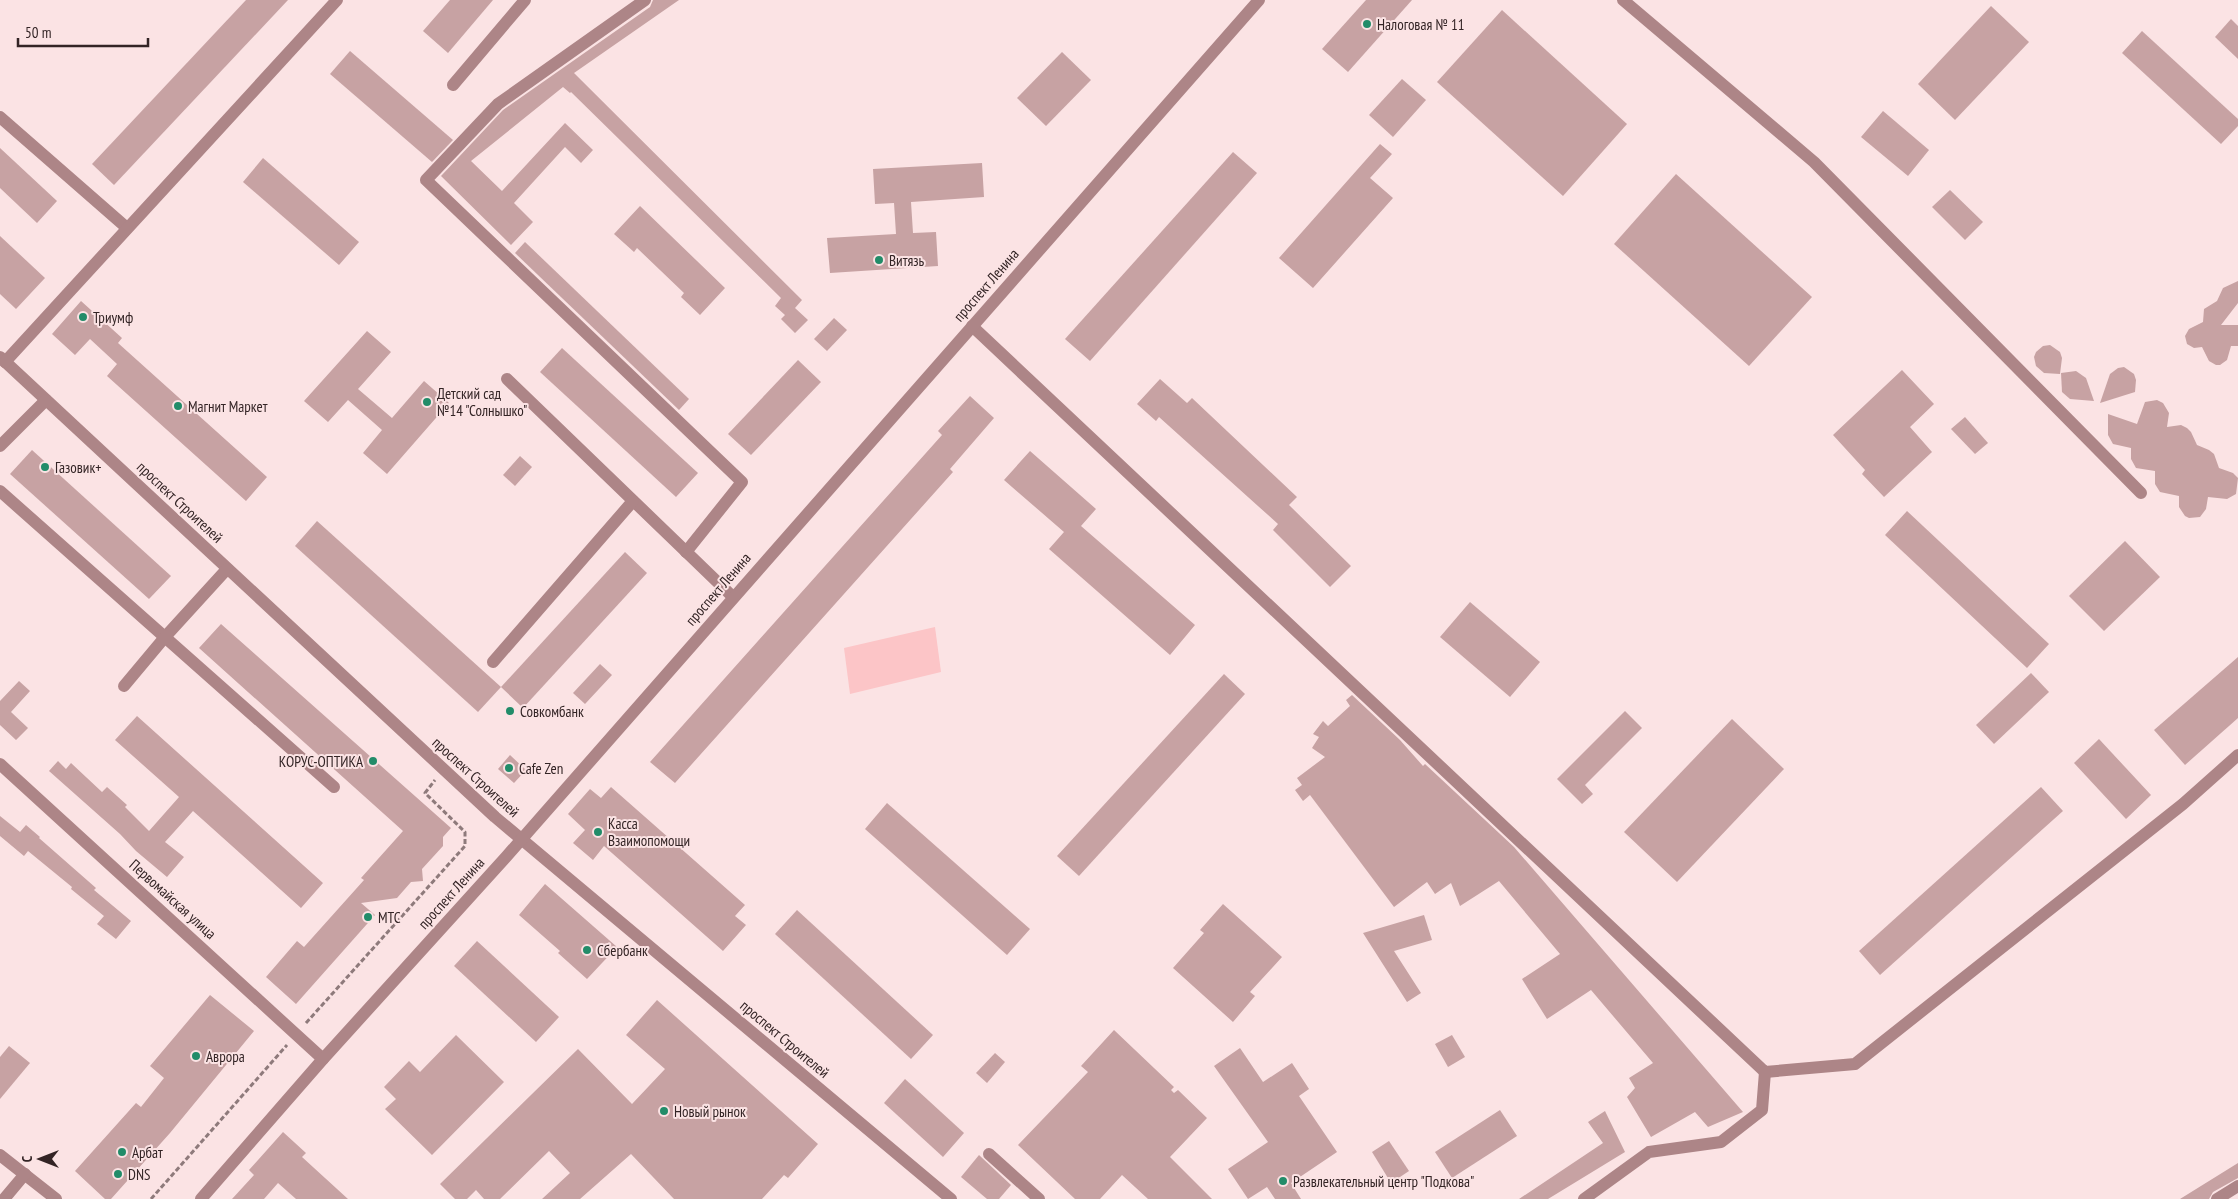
<svg xmlns="http://www.w3.org/2000/svg" width="2238" height="1199" font-family="'PT Sans Narrow',sans-serif">
<style>
.green{fill:#fcc5c7}
.building{fill:#c7a2a3}
.lines{fill:none;stroke-linecap:round;stroke-linejoin:round}
.path{stroke:#8e7a7b;stroke-width:3;stroke-dasharray:5 2.5;stroke-linecap:butt}
.minor{stroke:#ad8587;stroke-width:12}
.poi-dot{fill:#228c69;stroke:#fbe3e4;stroke-width:2}
.labels{text-anchor:middle;dominant-baseline:central;stroke-width:4;stroke-linejoin:round;paint-order:stroke}
.poi-label{font-size:15px;fill:#332425;stroke:#fbe3e4;text-anchor:start}
.street-label{font-size:15px;fill:#332425;stroke:#fbe3e4}
</style>
<rect width="100%" height="100%" fill="#fbe3e4"/>
<path class="green" d="M935,627l6,45 -91,22 -6,-46z"/>
<g class="building">
<path d="M246,0h42l-174,185 -22,-21z"/>
<path d="M450,0h43l-45,53 -25,-22z"/>
<path d="M653,0h26l-105,73 228,227 -7,8 13,12 -13,13 -14,-14 4,-4 -10,-9 6,-8 -210,-206 -1,1 -7,-6 -92,74 31,30 63,-68 28,27 -12,13 -16,-16 -51,56 19,19 -22,23 -70,-69 62,-66 147,-103z"/>
<path d="M1366,0h46l-64,72 -26,-23z"/>
<path d="M1991,6l38,36 -74,78 -37,-36z"/>
<path d="M1502,10l125,114 -64,72 -126,-114z"/>
<path d="M2231,19l7,7v33l-23,-22z"/>
<path d="M2142,31l96,88v7l-17,18 -99,-91z"/>
<path d="M350,51l103,89 -21,22 -102,-88z"/>
<path d="M1062,52l29,28 -45,46 -29,-28z"/>
<path d="M1402,79l24,21 -33,37 -24,-22z"/>
<path d="M1883,111l46,39 -21,26 -47,-39z"/>
<path d="M1380,144l12,10 -22,24 23,20 -80,90 -34,-30z"/>
<path d="M0,148l57,53 -20,22 -37,-35z"/>
<path d="M1233,152l24,21 -167,188 -25,-22z"/>
<path d="M263,158l96,84 -20,23 -96,-83z"/>
<path d="M982,163l2,34 -73,5 2,31 23,-1 2,34 -108,7 -3,-35 69,-4 -2,-31 -19,1 -2,-35z"/>
<path d="M1676,174l136,123 -63,69 -135,-122z"/>
<path d="M1950,190l33,32 -18,18 -33,-33z"/>
<path d="M640,206l85,82 -25,27 -19,-18 3,-4 -47,-45 -3,4 -20,-18z"/>
<path d="M0,236l45,42 -29,31 -16,-15z"/>
<path d="M525,242l164,157 -10,11 -164,-157z"/>
<path d="M2238,281v22l-17,22h17v21h-7l-4,14 -7,5h-4l-7,-4 -7,-14 -8,1 -7,-4 -2,-8 4,-7 14,-7 1,-13 13,-8 6,-13z"/>
<path d="M81,301l41,37 -4,5 149,134 -21,24 -139,-125 10,-12 -27,-25 -15,16 -23,-21z"/>
<path d="M834,318l13,12 -20,21 -13,-12z"/>
<path d="M367,331l24,21 -33,37 34,29 32,-37 25,22 -62,71 -24,-21 19,-23 -34,-30 -20,22 -24,-21z"/>
<path d="M2050,345l10,7 2,6 -2,16 -16,-1 -8,-7 -2,-9 2,-5 7,-6z"/>
<path d="M562,348l136,125 -22,24 -136,-125z"/>
<path d="M798,360l23,22 -70,73 -23,-21z"/>
<path d="M2124,367l10,7 2,6 -1,12 -35,11 10,-29 8,-6z"/>
<path d="M1902,370l32,34 -24,23 22,25 -48,45 -22,-23 3,-4 -32,-35z"/>
<path d="M2076,371l10,7 8,23 -24,-2 -8,-7 -1,-19z"/>
<path d="M1160,379l27,24 5,-5 105,99 -8,8 62,61 -21,21 -57,-57 5,-6 -119,-107 -3,4 -19,-17z"/>
<path d="M970,396l24,22 -44,51 3,3 -278,311 -25,-21 292,-327 -4,-4z"/>
<path d="M2157,400l6,3 6,10 -2,14 14,-2 6,3 4,4 6,13 12,5 5,4 5,14 14,5 5,5 -2,16 -9,5 -19,-2 -2,12 -6,8 -11,1 -4,-2 -6,-9v-11l-19,-4 -5,-8v-13l-19,-3 -5,-9v-11l-18,-4 -5,-9v-21l29,10 8,-22z"/>
<path d="M1965,417l23,26 -13,11 -24,-25z"/>
<path d="M32,450l139,126 -22,23 -139,-125z"/>
<path d="M1030,451l66,58 -15,17 114,99 -25,30 -121,-106 15,-17 -60,-52z"/>
<path d="M520,456l12,11 -17,19 -12,-11z"/>
<path d="M1907,511l142,133 -22,24 -142,-133z"/>
<path d="M317,521l184,166 -23,25 -183,-166z"/>
<path d="M2125,541l35,36 -56,54 -35,-35z"/>
<path d="M625,552l22,21 -124,135 -22,-21z"/>
<path d="M1470,602l70,60 -30,35 -70,-60z"/>
<path d="M221,624l230,204 -8,9v9l-21,23 1,12 -12,1 -14,16 -36,5 14,12 -79,89 -30,-27 31,-36 7,6 60,-67 -3,-2 42,-47 -204,-183z"/>
<path d="M2238,657v61l-53,47 -31,-35z"/>
<path d="M600,664l12,11 -27,29 -12,-11z"/>
<path d="M2031,673l18,19 -55,52 -18,-19z"/>
<path d="M1224,674l21,20 -166,182 -22,-20z"/>
<path d="M19,681l11,10 -19,21 17,16 -12,12 -16,-15v-24z"/>
<path d="M1352,695l48,45 23,26 2,-2 89,83 229,265 -35,15 -13,-15 -44,25 -24,-40 8,-9 -6,-10 24,-15 -62,-73 -44,29 -25,-40 38,-25 -61,-73 -39,25 -9,-23 -16,11 -8,-12 -33,25 -84,-112 -7,6 -8,-11 7,-5 -5,-7 28,-21 -13,-9 7,-11 -6,-3 10,-13 5,5 22,-20 -4,-6z"/>
<path d="M1625,711l17,17 -57,57 8,9 -11,10 -25,-25z"/>
<path d="M137,716l186,167 -22,25 -108,-97 -28,31 19,15 -17,20 -31,-26 -16,-17 -71,-63 9,-10 8,8 5,-6 31,29 5,-5 20,18 -2,2 24,24 30,-34 -64,-57z"/>
<path d="M1732,719l52,50 -107,113 -53,-50z"/>
<path d="M2099,739l52,56 -25,24 -52,-56z"/>
<path d="M510,755l16,15 -12,13 -16,-14z"/>
<path d="M611,787l134,118 -10,11 11,9 -23,26 -119,-105 -11,14 -20,-17 12,-13 -17,-16 22,-25 11,9z"/>
<path d="M2041,787l22,24 -183,164 -21,-24z"/>
<path d="M887,803l143,126 -23,26 -142,-126z"/>
<path d="M0,816l20,16 6,-7 14,12 -1,1 57,50 -2,2 37,31 -15,18 -19,-15 7,-8 -33,-27 1,-2 -44,-36 -4,5 -24,-20z"/>
<path d="M545,884l72,63 -30,32 -29,-26 2,-2 -41,-36z"/>
<path d="M1223,904l59,53 -32,35 5,4 -22,26 -60,-54 31,-35 -4,-3z"/>
<path d="M797,910l136,125 -22,24 -136,-125z"/>
<path d="M1424,915l8,25 -38,11 27,42 -14,9 -44,-69z"/>
<path d="M477,941l82,76 -23,25 -82,-76z"/>
<path d="M210,995l44,36 -84,102 -59,66h-6l-30,-28 61,-68 5,4 23,-29 -14,-12z"/>
<path d="M657,1000l161,144 -30,34 -4,-3 -22,24h-88l-43,-45 -51,45h-38l28,-26 -21,-22 -49,48h-16l-8,-9 -9,9h-12l-15,-15 138,-135 54,55 33,-35 -39,-34z"/>
<path d="M1114,1030l60,57 -3,3 3,3 4,-3 29,28 -37,39 42,42h-64l-26,-24 -22,24h-25l-57,-54 70,-73 -7,-6z"/>
<path d="M456,1035l48,47 -72,73 -47,-46 11,-10 -12,-12 25,-26 11,11z"/>
<path d="M1452,1035l13,22 -17,10 -13,-23z"/>
<path d="M9,1046l21,17 -30,36v-42z"/>
<path d="M1240,1048l23,34 29,-19 17,26 -10,7 38,56 -46,31 10,16h-26l-8,-12 -19,12 -20,-30 40,-27 -54,-76z"/>
<path d="M995,1053l10,9 -18,21 -11,-10z"/>
<path d="M905,1079l59,54 -21,24 -59,-54z"/>
<path d="M1500,1110l17,26 -65,42 -17,-26z"/>
<path d="M1605,1111l20,41 -77,47h-29l84,-56 -15,-21z"/>
<path d="M283,1132l23,21 -4,4 46,42h-52l-18,-16 -14,16h-32l22,-24 -5,-5z"/>
<path d="M1389,1141l20,30 -18,12 -19,-31z"/>
<path d="M979,1155l32,30 -12,14h-12l-26,-22z"/>
<path d="M2238,1163v15l-25,14 -4,7h-29z"/>
</g>
<g class="lines">
<g class="path">
<path d="M306,1023l159,-177v-14l-40,-39 10,-13"/>
<path d="M151,1199l136,-154"/>
</g>
<g class="minor">
<path d="M645,0l-147,104 -72,76 316,302 -56,70"/>
<path d="M1623,0l191,162 327,331"/>
<path d="M453,85l72,-85"/>
<path d="M0,117l127,111"/>
<path d="M972,326l793,746 90,-8 328,-260 55,-49"/>
<path d="M0,357l495,460 456,382"/>
<path d="M5,362l332,-362"/>
<path d="M507,379l226,218"/>
<path d="M0,446l46,-46"/>
<path d="M0,491l334,296"/>
<path d="M493,662l140,-161"/>
<path d="M124,686l41,-49 62,-68"/>
<path d="M0,764l323,295"/>
<path d="M989,1154l50,45"/>
<path d="M0,1155l56,44"/>
<path d="M4,1199l21,-25"/>
<path d="M201,1199l122,-140 183,-202 753,-857"/>
<path d="M1584,1199l65,-47 72,-10 41,-32 3,-38"/>
<path d="M2217,1199l21,-13"/>
</g>
</g>
<g class="poi-dot">
<circle cx="1367" cy="24" r="5"/>
<circle cx="879" cy="260" r="5"/>
<circle cx="83" cy="317" r="5"/>
<circle cx="427" cy="402" r="5"/>
<circle cx="178" cy="406" r="5"/>
<circle cx="45" cy="467" r="5"/>
<circle cx="510" cy="711" r="5"/>
<circle cx="373" cy="761" r="5"/>
<circle cx="509" cy="768" r="5"/>
<circle cx="598" cy="832" r="5"/>
<circle cx="368" cy="917" r="5"/>
<circle cx="587" cy="950" r="5"/>
<circle cx="196" cy="1056" r="5"/>
<circle cx="664" cy="1111" r="5"/>
<circle cx="122" cy="1152" r="5"/>
<circle cx="118" cy="1174" r="5"/>
<circle cx="1283" cy="1181" r="5"/>
</g>
<g class="labels">
<g class="poi-label">
<text x="1377" y="24">Налоговая № 11</text>
<text x="889" y="260">Витязь</text>
<text x="93" y="317">Триумф</text>
<text x="437" y="393">Детский сад<tspan x="437" dy="17">№14 "Солнышко"</tspan></text>
<text x="188" y="406">Магнит Маркет</text>
<text x="55" y="467">Газовик+</text>
<text x="520" y="711">Совкомбанк</text>
<text x="363" y="761" text-anchor="end">КОРУС-ОПТИКА</text>
<text x="519" y="768">Cafe Zen</text>
<text x="608" y="823">Касса<tspan x="608" dy="17">Взаимопомощи</tspan></text>
<text x="378" y="917">МТС</text>
<text x="597" y="950">Сбербанк</text>
<text x="206" y="1056">Аврора</text>
<text x="674" y="1111">Новый рынок</text>
<text x="132" y="1152">Арбат</text>
<text x="128" y="1174">DNS</text>
<text x="1293" y="1181">Развлекательный центр "Подкова"</text>
</g>
<g class="street-label">
<text transform="translate(986 285) rotate(-49)">проспект Ленина</text>
<text transform="translate(180 502) rotate(43)">проспект Строителей</text>
<text transform="translate(718 589) rotate(-49)">проспект Ленина</text>
<text transform="translate(476 777) rotate(42)">проспект Строителей</text>
<text transform="translate(451 893) rotate(-48)">проспект Ленина</text>
<text transform="translate(173 899) rotate(42)">Первомайская улица</text>
<text transform="translate(785 1039) rotate(40)">проспект Строителей</text>
</g>
</g>
<g transform="translate(40 1159) rotate(270)" stroke="#fbe3e4" stroke-width="4" paint-order="stroke">
<path d="M0-4L9 19L0 12L-9 19Z" fill="#332425"/>
<text y="-8" font-size="14" font-weight="bold" text-anchor="middle" fill="#332425">С</text>
</g>
<path d="M18 38v8h130v-8" fill="none" stroke="#332425" stroke-width="2.5"/>
<text x="25" y="38" font-size="15" fill="#332425" stroke="#fbe3e4" stroke-width="4" paint-order="stroke">50 m</text>
</svg>
